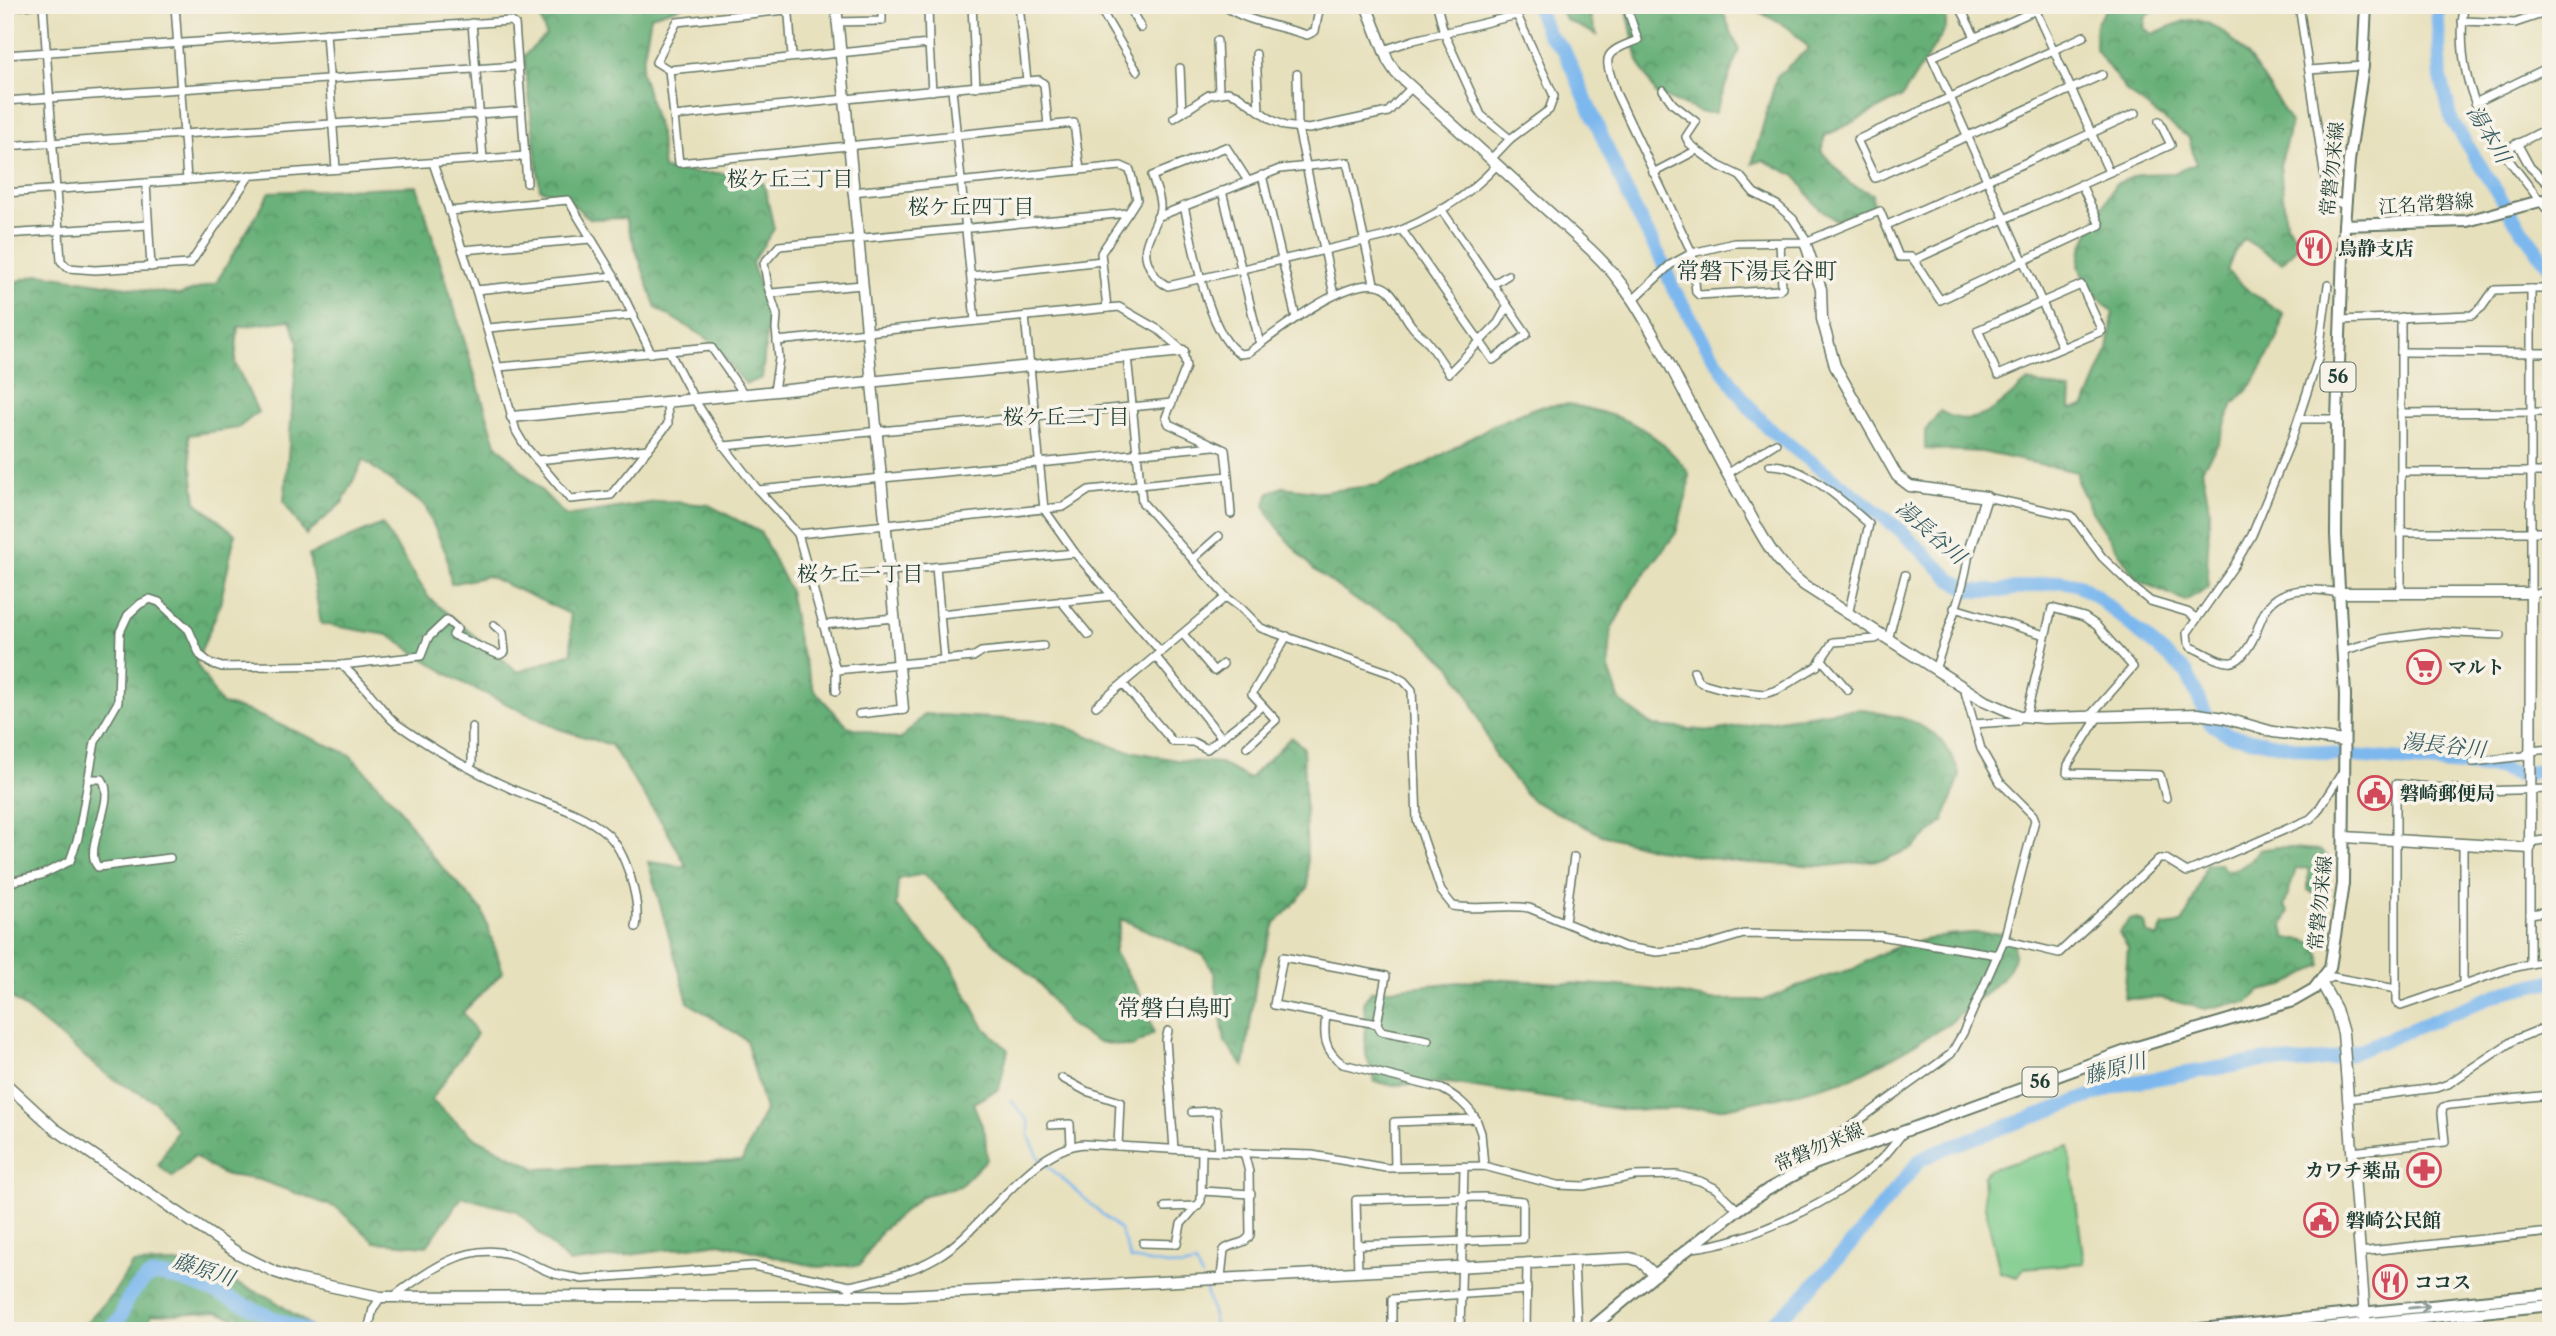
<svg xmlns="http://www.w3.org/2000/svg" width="2556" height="1336" font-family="'Libre Caslon Text','Noto Serif JP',serif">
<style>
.green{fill:#7dcb8b;stroke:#4e8460;stroke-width:2}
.forest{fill:url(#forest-crowns);stroke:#427656;stroke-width:2;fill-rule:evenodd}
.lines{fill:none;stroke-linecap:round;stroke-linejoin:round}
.stream{stroke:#7cb8ee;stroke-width:2.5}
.river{stroke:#7cb8ee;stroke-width:14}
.street-casing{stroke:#657664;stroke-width:10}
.secondary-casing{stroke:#657664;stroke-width:13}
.primary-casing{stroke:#657664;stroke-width:14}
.street{stroke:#fff;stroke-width:7}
.secondary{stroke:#fff;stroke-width:10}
.primary{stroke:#fff;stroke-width:10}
.oneway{stroke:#8f9e9a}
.labels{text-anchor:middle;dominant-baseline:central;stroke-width:7;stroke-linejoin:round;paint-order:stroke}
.shield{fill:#f7f3e8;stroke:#60746a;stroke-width:2}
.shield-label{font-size:18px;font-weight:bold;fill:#1f3d34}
.street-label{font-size:19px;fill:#1f3d34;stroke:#f7f3e8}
.poi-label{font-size:19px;font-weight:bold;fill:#1f3d34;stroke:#f7f3e8;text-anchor:start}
.water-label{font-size:21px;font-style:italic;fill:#365c62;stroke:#f7f3e8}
.neighbourhood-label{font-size:21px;fill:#1f3d34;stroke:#f7f3e8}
.quarter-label{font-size:23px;fill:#1f3d34;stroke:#f7f3e8}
</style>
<defs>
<pattern id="forest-crowns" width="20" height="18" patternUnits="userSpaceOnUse" patternTransform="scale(1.75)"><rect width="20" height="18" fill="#66af77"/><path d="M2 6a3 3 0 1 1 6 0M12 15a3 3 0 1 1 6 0" fill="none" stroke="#539062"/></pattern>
</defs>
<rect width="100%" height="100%" fill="#f7f3e8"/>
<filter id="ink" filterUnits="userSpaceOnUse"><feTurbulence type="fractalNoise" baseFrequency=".0143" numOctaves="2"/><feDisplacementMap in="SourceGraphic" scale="14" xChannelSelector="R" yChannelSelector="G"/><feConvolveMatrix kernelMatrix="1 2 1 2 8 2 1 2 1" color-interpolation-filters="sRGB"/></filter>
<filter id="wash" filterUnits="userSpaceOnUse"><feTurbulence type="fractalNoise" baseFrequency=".00686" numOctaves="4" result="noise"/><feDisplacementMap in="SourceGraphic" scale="28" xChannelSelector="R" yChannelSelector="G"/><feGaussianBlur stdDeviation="1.57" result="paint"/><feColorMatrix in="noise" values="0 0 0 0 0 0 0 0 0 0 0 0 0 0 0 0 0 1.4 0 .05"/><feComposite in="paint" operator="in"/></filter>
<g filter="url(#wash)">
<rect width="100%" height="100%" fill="#e7e0bc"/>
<path class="green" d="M2069,1146l15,117 -60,5 -7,9 -17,-5 -15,-65 -2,-31 5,-6z"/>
<g class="forest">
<path d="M536,5h151l-36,11 -10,55 19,64 3,34 34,4h45l22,11 10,45 -22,33 16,54 -6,62 -16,6 -38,-45 -52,-31 -31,-90 -35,1 -22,-19 -28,-11 -16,-133 22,-21z"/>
<path d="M1557,5h29l11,30 -31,-15z"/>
<path d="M1626,5h94l19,45 -24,63h-12l-47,-19 -18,-33z"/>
<path d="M1747,5h195l4,9v14l-44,69 -77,39 -4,15 29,33 22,10 1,13 -38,13 -20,-16 -19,-28 -33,-16 -11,4 25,-88 32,-28 -20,-20z"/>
<path d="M2109,5h56l-19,11 -2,12 8,6c11,-4 29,-14 41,-14 44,3 77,70 98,103l-11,42 6,59 15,19 -19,20 -38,-24 -10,14 -7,18 23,21 33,21 -5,25 -26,47 -20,21 -13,36 -17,27 8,42 -3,56 2,20 -24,14 -48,-21 -46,-70 -14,-29v-9l-95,-20 -57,-3v-18l15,-20c38,22 60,-7 88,-30l43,10 -1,18 15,-3 23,-55 5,-38c-12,-13 -27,-26 -33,-44 -6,-19 26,-66 35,-85l26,-10 33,-1 22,-9 -7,-26 -62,-46 -32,-43 1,-25z"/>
<path d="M417,186l79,258 70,72 96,-15 47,4 51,27 29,57 9,52 16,49 33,36 53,14 25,-26 130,8 65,27 56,11 44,3 29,16 42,-42 12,10 5,141 -33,36 -18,51 -13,92 -19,-25 -11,-70 -11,-17 -82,-36 -7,33 30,48 10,33 -22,14 -35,-5 -29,-18 -28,-40 -54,-48 -62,-62 -26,5 -2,27 53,56 34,64 25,24 -9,39 -26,14 12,30 2,26 -27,27 -38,10 -40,34 -22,35 -43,2 -97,-24 -151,20 -52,-52 -55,-14 -35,49 -52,-4 -38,-34 -77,-28 -39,-6 -27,-18 -21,21 -15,-12 19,-35 -22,-29 -44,-23 -106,-86v-707l35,-11 139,21 37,-12 54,-91zM290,320l8,22 -14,160 22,33 37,-33 20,-42 62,46 21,47 5,31 37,-8 82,38 2,39 -54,19 -89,-74 -47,-74 -73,31 12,69 67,11 69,45 102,49 52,16 55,84 21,38 -39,-5 40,140 58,38 19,70 -23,51 -205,8 -65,-33 -41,-36 46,-66 -14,-22 40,-40 -21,-62 -50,-54 -36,-52 -47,-50 -101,-43 -27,-7 -25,-41 24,-58 15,-71 -39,-32 -8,-67 50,-7 20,-16 -23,-49 3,-36z"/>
<path d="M1568,404c57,13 84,21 121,69l-1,18 -12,42 -42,55 -23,42 -2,39 11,32 33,25 59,5 122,-20 29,-2 47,11 26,15 16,20 8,21 -17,46 -30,26 -27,11 -59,7 -81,-3 -83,-12 -61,-16 -71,-35 -35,-42 -27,-62 -18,-30 -50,-45 -41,-18 -47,-34 -27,-30 -18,-26 -3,-9 5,-12 13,-5 39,5 56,-7 50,-22 65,-38 44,-18z"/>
<path d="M2278,847l41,3 11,9 -3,28 -9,9 -10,-6v-22l-12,1 -12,37 5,6 -6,14 3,13h15l16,5 5,21 -38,21 -24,5 -12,12 -20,1 -23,5 -43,-11 -38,1 4,-52 -9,-14 11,-14h8l7,4 2,10 10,5 6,-12c5,-1 13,-1 18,-3 5,-2 23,-50 25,-59h14l5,6c17,0 24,-7 34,-20z"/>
<path d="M1972,933h36l6,8v16l-8,17 -22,21 -37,30 -56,33 -39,20 -50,14 -77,16 -100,2 -176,-27 -59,2 -15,-3 -9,-27 -2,-54 8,-10 117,-12 130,7 45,5 47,9h53l51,-20 38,-11 23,-13 25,-11 46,-10z"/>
<path d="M177,1263l33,10 59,24 40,28 -5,6h-33l-55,-19 -65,3 -2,16h-71l35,-37 19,-30z"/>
</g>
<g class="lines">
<g class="stream">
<path d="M1011,1100l18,22v14l10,22 81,72 11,29 50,8 14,-3 7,13"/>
<path d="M1204,1283l13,48"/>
</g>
<g class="river">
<path d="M1536,5l12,29 16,16 65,148 34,65 9,23 37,64 37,53 23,26 130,100 53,51 18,10 10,1h20l61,-10 18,4 17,11 91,77 23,50 19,12 100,19 169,14 19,6 34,-4"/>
<path d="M2437,5l4,73 11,43 62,98 37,50"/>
<path d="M108,1331c4,-5 11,-11 14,-17 1,-3 1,-7 3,-10 4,-8 17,-24 26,-28 20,-8 127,46 156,55"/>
<path d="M1762,1331l36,-29 54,-59 68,-83 23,-11 184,-66 141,-23 28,3 35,-4 29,-9 144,-58 47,-11"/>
</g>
</g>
</g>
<g filter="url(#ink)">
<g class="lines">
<g class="street-casing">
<g id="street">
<path d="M43,5l18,256 7,7 27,2 95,-6 60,-89"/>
<path d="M175,5l12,175"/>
<path d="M928,5l1,39 -260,26 10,93 395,-40 6,47"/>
<path d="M972,5l4,82"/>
<path d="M1019,5l8,76"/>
<path d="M1098,5l39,66"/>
<path d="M1128,5l13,23"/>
<path d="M1171,5h7"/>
<path d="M1223,5c24,18 56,20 84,30l8,-4 5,-26"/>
<path d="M1437,5l7,28 37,82 29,24"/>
<path d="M1626,5l12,35c-39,14 -33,17 -22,53l76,160 4,39 3,3 80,-5 3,-3 -2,-44"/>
<path d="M1959,5l16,32"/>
<path d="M2033,5l76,167"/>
<path d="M2047,5l-115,52 130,290"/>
<path d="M2299,5l29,194 17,6"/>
<path d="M2464,5c-12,95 34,140 87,210"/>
<path d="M5,7l26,-2"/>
<path d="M2462,21l53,2 36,-12"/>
<path d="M836,22l46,-1v-16"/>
<path d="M472,23l11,136"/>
<path d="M326,33l10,136"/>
<path d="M2084,36l-227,104 18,38 227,-103"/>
<path d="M1217,41l2,51"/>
<path d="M929,44l3,47"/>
<path d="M1383,50l31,-10 103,-25 37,81 -5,14 -39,29 -19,20"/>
<path d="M1256,54l3,56"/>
<path d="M5,55l505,-34 5,3 12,159"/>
<path d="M1180,68l2,45"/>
<path d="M669,70l-13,-8 21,-40 108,-12 4,5 3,42"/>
<path d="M2309,70l54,-4"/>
<path d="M1297,74l1,54 36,167"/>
<path d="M952,89l23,232"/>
<path d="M1663,90l10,14 23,18 -10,15 3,6 8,7 22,16 21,10 14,17 23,12 16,14 14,22"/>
<path d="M5,101l512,-35"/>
<path d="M2475,103l76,-37"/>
<path d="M674,116l365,-36 5,4 4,42"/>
<path d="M1174,118l35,-23 19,-3 9,3 35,25 13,6 24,3 79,-17 24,-25"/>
<path d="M2517,143l13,24 17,16 4,-1"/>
<path d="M5,146l516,-35"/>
<path d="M2501,152l50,-25"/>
<path d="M433,163l43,127 40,141 9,15 45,53 41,-4 57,-71 -1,-23"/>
<path d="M1653,173l44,-23"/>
<path d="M1262,175l34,143"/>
<path d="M1248,181l-22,-34 -74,29c3,10 9,21 8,32 -3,24 -25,36 -8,63 4,7 9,12 16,15l218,-50c41,-15 82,-39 111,-71"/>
<path d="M146,183l5,84"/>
<path d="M2081,184l19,41 -160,75 -26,-40c85,-39 171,-77 257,-115l-12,-24"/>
<path d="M1222,191l38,153"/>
<path d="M852,192l269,-26 9,4 7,29 -9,14"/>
<path d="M5,193l520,-37"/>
<path d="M1184,206c9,37 23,129 56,148l8,-1c26,-19 110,-88 140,-63 11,10 15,26 24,36 4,6 11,10 15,15 8,10 15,21 22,32l49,-50 9,-16"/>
<path d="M449,211l119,-11 46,76 37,77"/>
<path d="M1157,217l123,-48 67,-7 27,121"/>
<path d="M1887,225l249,-112"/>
<path d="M1402,230l91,130 34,-26 -86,-125"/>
<path d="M5,234l143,-9"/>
<path d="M463,250l128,-11"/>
<path d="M971,276l131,-15"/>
<path d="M1492,285l16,-10"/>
<path d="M2081,285l21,46 -104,44 -20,-45z"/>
<path d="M2328,285l-10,74 -26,79 -40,97 -18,31 -47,67 1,9 3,5c12,4 28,17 41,15 6,-1 9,-5 13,-10 12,-15 11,-24 19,-39 14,-28 48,-25 74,-20"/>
<path d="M2551,289h-20v304h20"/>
<path d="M476,290l138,-14"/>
<path d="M772,293l90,-8"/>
<path d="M1634,299l36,-34 22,-12 42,-10 71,-1 75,-31 19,46h12l3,3"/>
<path d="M1025,316l19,193 31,44 86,99"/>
<path d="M2401,317v276"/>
<path d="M2340,320l132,-5 10,-8 12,-17 37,-1"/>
<path d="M488,328l146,-13"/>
<path d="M777,341l342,-34 40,23 24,21 3,16 -20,50 3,7 56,26 3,26 -139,14 -26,17 -265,27"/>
<path d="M669,351l25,48 30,47 34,44 40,44 38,136 137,-13 8,-5 62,-6"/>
<path d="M2401,352l150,1"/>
<path d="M1127,356l15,146 84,95 15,11 20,20 129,45 14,8 8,9 5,130 24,71 12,15c25,5 51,-2 76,2l96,39 32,5 43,-5 44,-13 136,2 118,19"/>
<path d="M499,367l212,-20 33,47"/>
<path d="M774,391l5,-33 -3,-29 1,-14 -9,-28 -4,-24 15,-17 349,-33 -27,40 6,55"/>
<path d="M2401,413l150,-1"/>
<path d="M2299,419h38"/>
<path d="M724,446l448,-43"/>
<path d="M537,460l111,-11"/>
<path d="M1770,465c34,-1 75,38 99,59l-21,91"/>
<path d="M2401,472h150"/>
<path d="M1727,474l49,-31"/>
<path d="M1228,476l3,38"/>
<path d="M758,490l456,-44"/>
<path d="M1986,497l86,19 30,41 33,32 15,12 37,11 9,6"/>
<path d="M2401,532h150"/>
<path d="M1193,559l26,-23"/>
<path d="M936,567l8,92"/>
<path d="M811,579l264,-26"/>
<path d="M1061,601l28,34"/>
<path d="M1954,608l91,27"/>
<path d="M940,614l173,-18"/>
<path d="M823,625l71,-7"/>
<path d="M1183,634l31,37 9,-7"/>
<path d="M1888,640l17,-65"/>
<path d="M2342,651l40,-12 52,-7 67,3"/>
<path d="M1156,657l66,81"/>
<path d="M1822,660l26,30"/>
<path d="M342,665c12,11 23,22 33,35 7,8 13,18 22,24 35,25 77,48 117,66 30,13 67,21 92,43 20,17 35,69 30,94"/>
<path d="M836,670v21"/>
<path d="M1935,670c12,-39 29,-78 34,-118"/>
<path d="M1694,671l3,8 5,4 25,7 37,4 13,-4 40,-24 16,-24 42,-3 6,-3"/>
<path d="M1123,684l50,58h20l14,7 55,-43"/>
<path d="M1096,706l130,-109"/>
<path d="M859,714l44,-5"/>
<path d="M2026,717l26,-109 32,9 12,8 37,42 -44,50"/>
<path d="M2098,717l-30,48 -1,8 93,2 6,23"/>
<path d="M1974,724l43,-3 3,-5"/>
<path d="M1247,747l29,-27 -24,-26 35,-58"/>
<path d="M2473,762l51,-6 6,-5 21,-2"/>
<path d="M469,767l3,-4v-36"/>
<path d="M88,779h14c16,22 -21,70 -4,88l72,-9"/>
<path d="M2530,842l21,-3"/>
<path d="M2463,844v140"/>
<path d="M2530,848v116l-22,5 -107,37 -5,-4v-218l81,7 74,-2"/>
<path d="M5,883l36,-8 29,-14 8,-23 17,-96 23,-40 2,-70 8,-17 12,-11 10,-5 9,3 30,28 11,25 10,8 12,4 120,-2 79,-9 7,-18 19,-18 10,9 -4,6 46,20 6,-3 -2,-19 -9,-8"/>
<path d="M2530,914l21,-3"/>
<path d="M1565,921l9,-64"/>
<path d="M2004,940l55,13 100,-94h7l21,13 123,-53 7,-7 26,-41"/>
<path d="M2530,964l21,-4"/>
<path d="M2322,982l11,-5 63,12"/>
<path d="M1326,1015c-3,21 -2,36 17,49l99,25c15,8 25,16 34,30"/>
<path d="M1377,1024l9,-48 -103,-19 -9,48 103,19 4,7 47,9"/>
<path d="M1168,1031l-2,9 8,109"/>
<path d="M1062,1078l24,13 34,11 -2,44"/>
<path d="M2347,1099l90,-11 11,-4 66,-44 37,-15"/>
<path d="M1192,1112l24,-1 3,41"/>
<path d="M1051,1125l19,-1 1,21"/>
<path d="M2351,1152l94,-10 -3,-29 1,-6 7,-2 101,-10"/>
<path d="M1815,1164l8,-14 13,-13 115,-83 12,-21 41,-93 31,-120 -2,-5 -33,-33 -19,-33 -17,-61"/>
<path d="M1395,1168l-1,-46 82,-3 5,14 3,33"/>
<path d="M1202,1191l49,3"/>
<path d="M1165,1207l33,-1"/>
<path d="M1143,1243l34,1 4,-20 20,-23 1,-50"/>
<path d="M1358,1245l165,-6v-38l-39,-4 -128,3 2,73"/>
<path d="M1692,1248c58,-6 145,-47 188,-88 9,-8 16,-19 24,-28"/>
<path d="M2359,1252l192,-20"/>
<path d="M1574,1261l3,62 6,8"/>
<path d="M1221,1277l3,-27c8,-8 21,-4 26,-15l-1,-63 -5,-19"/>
<path d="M394,1296c32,-24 72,-54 115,-42 16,4 30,15 46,20 8,2 18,3 27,5l171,-13 97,20"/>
<path d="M849,1297l1,-11c28,-6 62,-14 87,-29 48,-28 91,-108 147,-113l135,8 93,3 74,13 98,-2 73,19 27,1 50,-10 43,-1 23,6 15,7 23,22"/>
<path d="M368,1331l5,-22 8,-12"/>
<path d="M1392,1331v-32l135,-9"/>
<path d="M1460,1331l4,-164"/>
<path d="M1526,1331l1,-68"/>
</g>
</g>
<g class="secondary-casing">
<g id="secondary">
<path d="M836,5l67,704"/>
<path d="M1366,5l22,56 8,12 195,177c39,37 57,75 83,123 22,42 44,85 68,127 19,33 31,62 62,85l179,115 37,16 24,2 154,-4 26,4 49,14 71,9"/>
<path d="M1805,242l16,47 1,30 13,47 62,110 13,10 76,11 -17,55"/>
<path d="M512,417l671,-66"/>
<path d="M2338,593h193l-1,255 -186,-11"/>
<path d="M2321,982l15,27 7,24 23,298"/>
<path d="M5,1083l50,46 184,125 36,18 21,7 85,18 522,-2 727,-37 10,3 15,14"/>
</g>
</g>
<g class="primary-casing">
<g id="primary">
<path d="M2344,225l123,-4 84,-23"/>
<path d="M1588,1331l67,-56 83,-65 29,-20 47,-26 323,-117 156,-46 21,-12 16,-21 13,-84 2,-189 -9,-160 1,-116 7,-194 5,-64 14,-95 3,-61"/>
<path d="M2180,1331l371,-37"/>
<path d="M2293,1331l258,-26"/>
</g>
</g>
<use href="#street" class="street"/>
<use href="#secondary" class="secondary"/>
<use href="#primary" class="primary"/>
</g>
<defs><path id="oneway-shaft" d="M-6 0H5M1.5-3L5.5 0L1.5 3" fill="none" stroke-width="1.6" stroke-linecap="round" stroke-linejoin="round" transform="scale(1.75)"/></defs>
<use class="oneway" href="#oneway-shaft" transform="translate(2419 1307) rotate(-6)"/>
</g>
<defs>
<g id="restaurant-ring" transform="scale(1.75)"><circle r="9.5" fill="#f7f3e8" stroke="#d1495b" stroke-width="1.5"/><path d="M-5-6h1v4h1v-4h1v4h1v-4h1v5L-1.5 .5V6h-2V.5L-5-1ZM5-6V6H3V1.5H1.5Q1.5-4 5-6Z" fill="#d1495b"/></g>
<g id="supermarket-ring" transform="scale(1.75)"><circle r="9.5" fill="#f7f3e8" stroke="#d1495b" stroke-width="1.5"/><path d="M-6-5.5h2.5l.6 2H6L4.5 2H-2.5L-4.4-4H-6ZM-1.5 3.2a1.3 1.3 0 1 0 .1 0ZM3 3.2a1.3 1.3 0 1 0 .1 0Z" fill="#d1495b"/></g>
<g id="civic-ring" transform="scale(1.75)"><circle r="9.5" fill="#f7f3e8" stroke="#d1495b" stroke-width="1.5"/><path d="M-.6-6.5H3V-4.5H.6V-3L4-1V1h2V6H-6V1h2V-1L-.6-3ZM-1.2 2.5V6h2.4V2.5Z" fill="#d1495b"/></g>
<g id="pharmacy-ring" transform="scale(1.75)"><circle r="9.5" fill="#f7f3e8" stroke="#d1495b" stroke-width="1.5"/><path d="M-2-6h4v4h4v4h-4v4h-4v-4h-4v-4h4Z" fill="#d1495b"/></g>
</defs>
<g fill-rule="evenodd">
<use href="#restaurant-ring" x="2314" y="248"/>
<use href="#supermarket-ring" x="2424" y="667"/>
<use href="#civic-ring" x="2375" y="793"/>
<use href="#pharmacy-ring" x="2424" y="1170"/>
<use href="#civic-ring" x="2321" y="1220"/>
<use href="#restaurant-ring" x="2390" y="1282"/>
</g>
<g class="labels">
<g class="shield">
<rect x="2320.5" y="362.5" width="35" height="29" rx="5"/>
<rect x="2022.5" y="1067.5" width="35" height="29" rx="5"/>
</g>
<g class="shield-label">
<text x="2338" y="377">56</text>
<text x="2040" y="1082">56</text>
</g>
<g class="street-label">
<text transform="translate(2332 169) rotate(-84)">常磐勿来線</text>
<text transform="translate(2426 204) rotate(-4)">江名常磐線</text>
<text transform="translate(2320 903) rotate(-84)">常磐勿来線</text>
<text transform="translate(1819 1147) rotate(-23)">常磐勿来線</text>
</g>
<g class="poi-label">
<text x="2338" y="248">鳥静支店</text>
<text x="2448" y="667">マルト</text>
<text x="2400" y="793">磐崎郵便局</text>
<text x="2400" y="1170" text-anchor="end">カワチ薬品</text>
<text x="2346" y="1220">磐崎公民館</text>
<text x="2414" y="1282">ココス</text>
</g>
<g class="water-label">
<text transform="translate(2489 134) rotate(59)">湯本川</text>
<text transform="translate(1931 532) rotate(41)">湯長谷川</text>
<text transform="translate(2444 745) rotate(6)">湯長谷川</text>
<text transform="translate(2115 1068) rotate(-15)">藤原川</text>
<text transform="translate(204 1269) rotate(18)">藤原川</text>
</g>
<g class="neighbourhood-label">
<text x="790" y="178">桜ケ丘三丁目</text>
<text x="971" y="206">桜ケ丘四丁目</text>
<text x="1066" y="416">桜ケ丘二丁目</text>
<text x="860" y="573">桜ケ丘一丁目</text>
</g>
<g class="quarter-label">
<text x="1757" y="271">常磐下湯長谷町</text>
<text x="1175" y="1008">常磐白鳥町</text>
</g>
</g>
<rect width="2556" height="1336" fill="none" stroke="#f7f3e8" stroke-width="28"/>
</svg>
